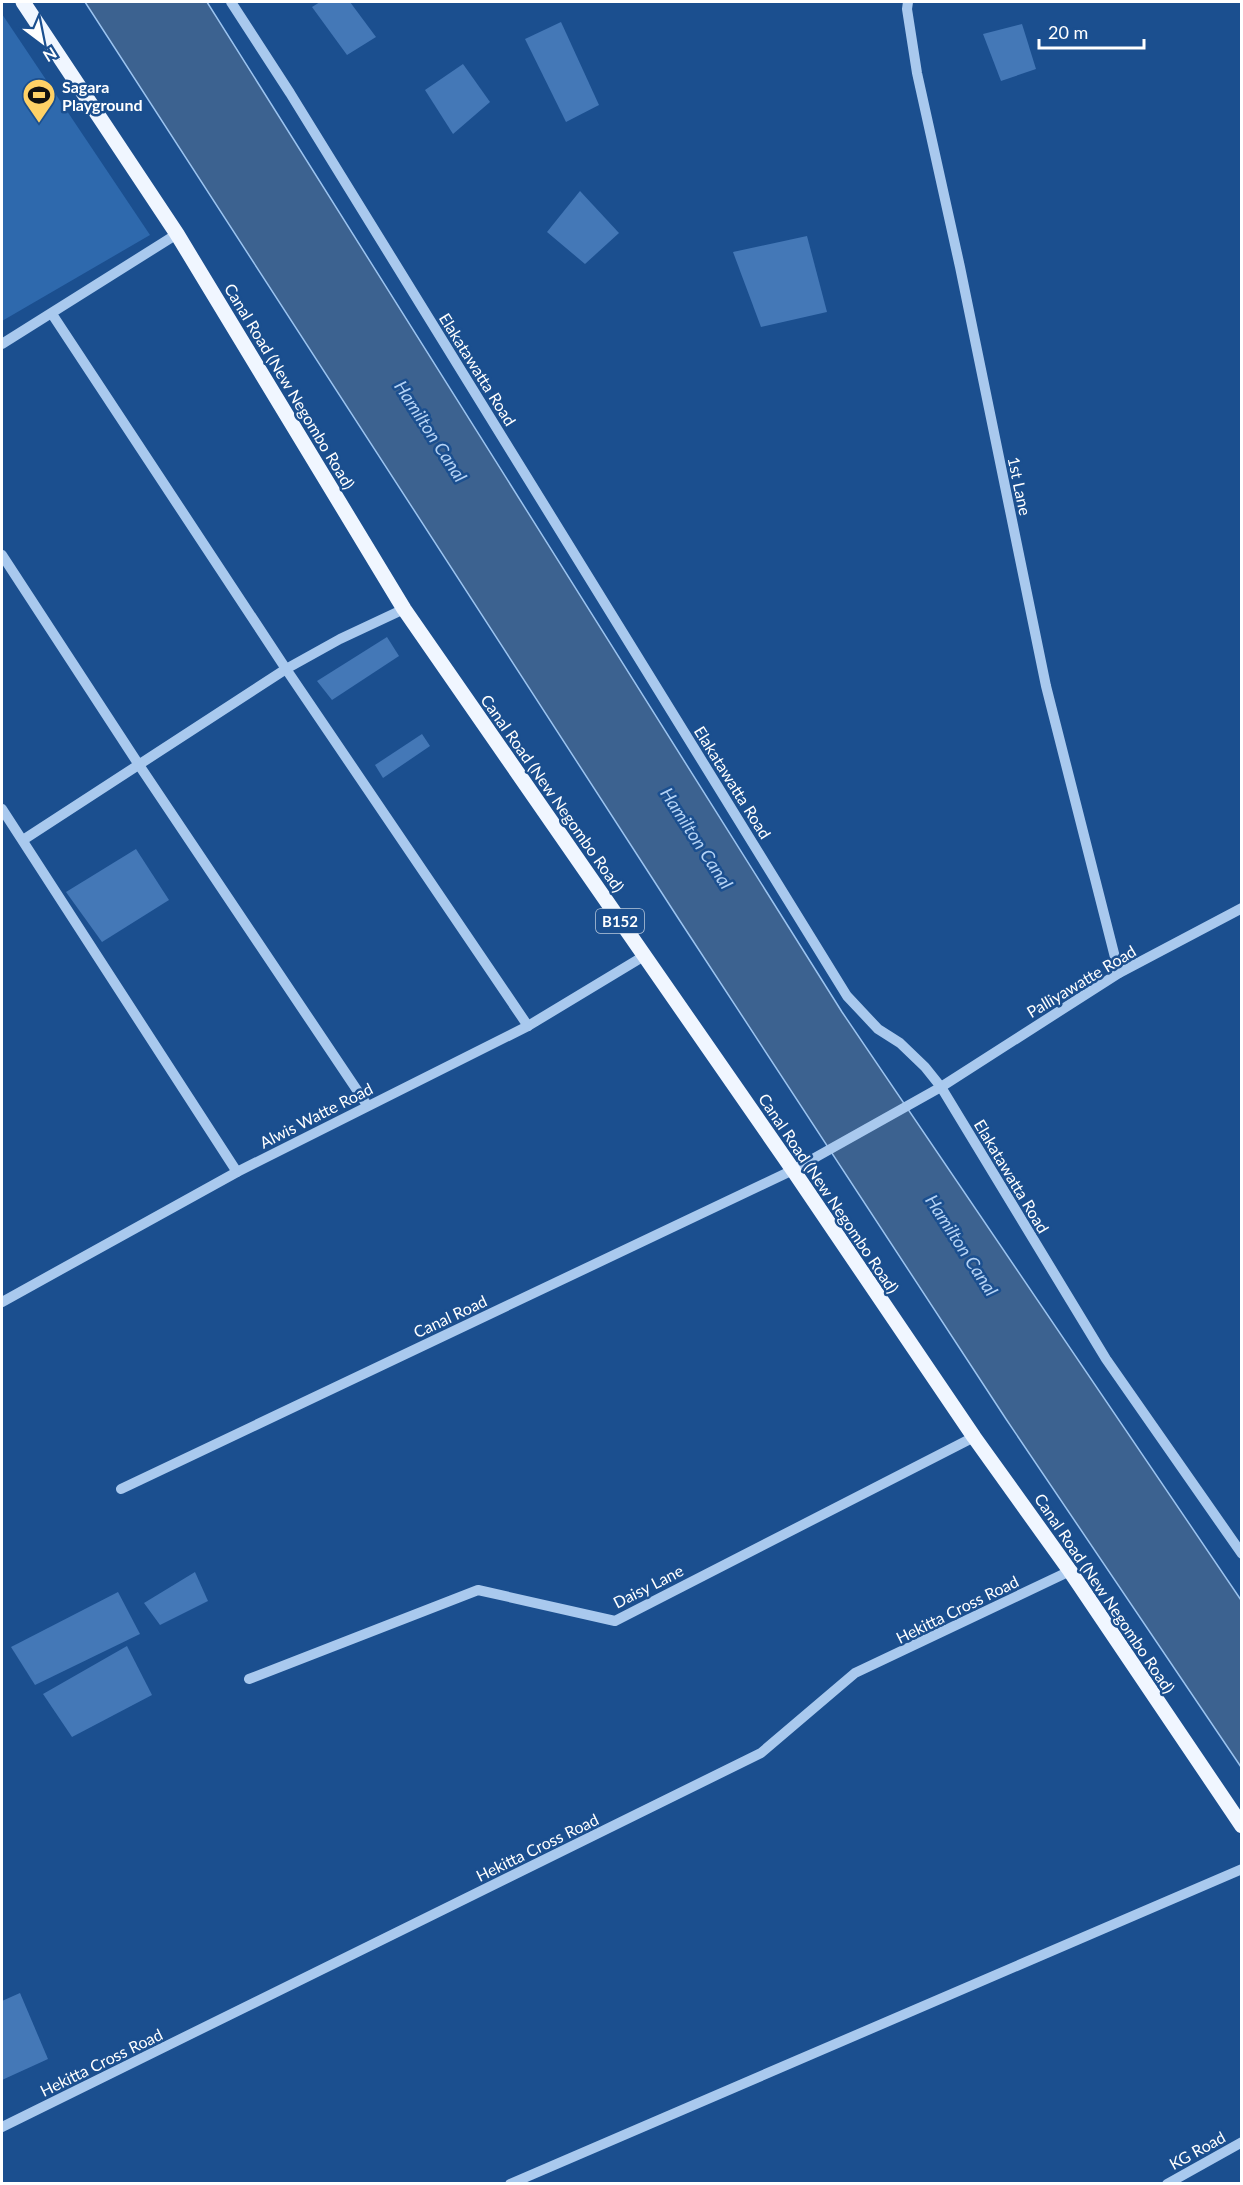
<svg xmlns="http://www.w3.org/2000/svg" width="1243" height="2185" font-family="Lato,sans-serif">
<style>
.green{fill:#2e69ad}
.water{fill:#3c6290;stroke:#9cc4f0;stroke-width:1.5}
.building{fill:#4478b7}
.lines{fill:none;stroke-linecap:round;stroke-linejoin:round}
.minor{stroke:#a9c9ee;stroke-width:10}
.major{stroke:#f0f6ff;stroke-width:15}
.labels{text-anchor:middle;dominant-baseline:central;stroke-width:5;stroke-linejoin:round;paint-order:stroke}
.shield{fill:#1b4f8f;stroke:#bbcadd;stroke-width:1.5}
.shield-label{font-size:15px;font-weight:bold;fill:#fff}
.poi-label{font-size:16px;font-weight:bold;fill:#fff;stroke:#1b4f8f;text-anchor:start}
.street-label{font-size:16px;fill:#fff;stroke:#1b4f8f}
.water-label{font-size:18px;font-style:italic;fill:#b5d3f5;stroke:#1b4f8f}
</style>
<rect width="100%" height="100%" fill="#1b4f8f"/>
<path class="green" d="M2,14l148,221 -148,86z"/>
<path class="water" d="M85,2h122l635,1010 399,588v167l-235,-348 -326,-498z"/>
<g class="building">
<path d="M320,2h30l26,35 -29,18 -35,-48z"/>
<path d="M561,22l38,83 -33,17 -41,-83z"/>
<path d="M1022,24l14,45 -35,12 -18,-47z"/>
<path d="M463,64l27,38 -37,32 -28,-44z"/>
<path d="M580,191l39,42 -34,31 -38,-32z"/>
<path d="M807,236l20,76 -66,15 -28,-75z"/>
<path d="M387,637l12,19 -67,44 -15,-19z"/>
<path d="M422,734l8,12 -47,32 -8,-13z"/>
<path d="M136,849l33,51 -67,42 -36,-50z"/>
<path d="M195,1572l13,29 -48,24 -16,-22z"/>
<path d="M118,1592l22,42 -105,51 -24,-38z"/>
<path d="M127,1646l25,49 -80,42 -29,-43z"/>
<path d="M20,1993l28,66 -46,21v-79z"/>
</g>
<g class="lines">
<g class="minor">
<path d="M231,2l59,91 557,903 31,33 22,14 25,24 16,20 165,272 136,195"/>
<path d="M908,2l-1,7 10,64 43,194 86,419 73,287"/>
<path d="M52,314l234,355 242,357"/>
<path d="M2,344l175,-110"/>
<path d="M2,555l137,210 228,340"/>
<path d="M2,809l235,363"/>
<path d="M23,840l263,-171 54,-30 64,-30"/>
<path d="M2,1302l235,-130 291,-146 116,-70"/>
<path d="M121,1489l672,-319 148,-83 178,-114 123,-65"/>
<path d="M249,1679l229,-89 137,31 359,-184"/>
<path d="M2,2127l759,-374 94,-80 215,-102"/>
<path d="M510,2184l732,-315"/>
<path d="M1167,2184l75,-42"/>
</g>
<path class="major" d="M23,2l154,232 227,375 389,561 181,267 96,134 172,255"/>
</g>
<defs>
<g id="stadium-pin" transform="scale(1.725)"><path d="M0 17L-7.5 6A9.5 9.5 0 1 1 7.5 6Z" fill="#ffd166" stroke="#1b4f8f"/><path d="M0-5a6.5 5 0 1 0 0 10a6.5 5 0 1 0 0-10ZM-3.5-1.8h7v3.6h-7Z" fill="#111"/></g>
</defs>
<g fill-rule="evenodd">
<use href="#stadium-pin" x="39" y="95"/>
</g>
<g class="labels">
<rect class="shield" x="596" y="909" width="48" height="24" rx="4.5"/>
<g class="shield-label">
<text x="620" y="921">B152</text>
</g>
<g class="poi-label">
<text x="62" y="86">Sagara<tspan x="62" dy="18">Playground</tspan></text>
</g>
<g class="street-label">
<text transform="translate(478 369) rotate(58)">Elakatawatta Road</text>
<text transform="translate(290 386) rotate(59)">Canal Road (New Negombo Road)</text>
<text transform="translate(1020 486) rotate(78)">1st Lane</text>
<text transform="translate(733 782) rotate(58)">Elakatawatta Road</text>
<text transform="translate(553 793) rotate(55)">Canal Road (New Negombo Road)</text>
<text transform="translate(1081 981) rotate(-31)">Palliyawatte Road</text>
<text transform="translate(316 1115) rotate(-27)">Alwis Watte Road</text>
<text transform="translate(1012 1176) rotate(59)">Elakatawatta Road</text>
<text transform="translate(829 1193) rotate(56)">Canal Road (New Negombo Road)</text>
<text transform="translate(450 1316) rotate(-25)">Canal Road</text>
<text transform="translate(648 1586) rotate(-27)">Daisy Lane</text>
<text transform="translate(1105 1593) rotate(56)">Canal Road (New Negombo Road)</text>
<text transform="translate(957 1609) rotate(-26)">Hekitta Cross Road</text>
<text transform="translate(537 1847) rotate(-26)">Hekitta Cross Road</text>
<text transform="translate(101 2062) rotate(-26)">Hekitta Cross Road</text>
<text transform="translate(1197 2150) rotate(-29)">KG Road</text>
</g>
<g class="water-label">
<text transform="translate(431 431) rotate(57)">Hamilton Canal</text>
<text transform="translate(697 838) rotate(57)">Hamilton Canal</text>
<text transform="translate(962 1245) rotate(57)">Hamilton Canal</text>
</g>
</g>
<rect width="1243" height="2185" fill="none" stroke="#ffffff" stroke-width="6"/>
<g transform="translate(42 42) rotate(148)" stroke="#1b4f8f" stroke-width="4.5" paint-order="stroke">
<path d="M0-4.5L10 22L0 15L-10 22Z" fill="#ffffff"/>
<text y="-9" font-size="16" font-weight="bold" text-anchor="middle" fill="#ffffff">N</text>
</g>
<path d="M1039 39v9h105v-9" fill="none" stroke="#ffffff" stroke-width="3"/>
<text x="1048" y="39" font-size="18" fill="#ffffff" stroke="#1b4f8f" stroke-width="4.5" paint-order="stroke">20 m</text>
</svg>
